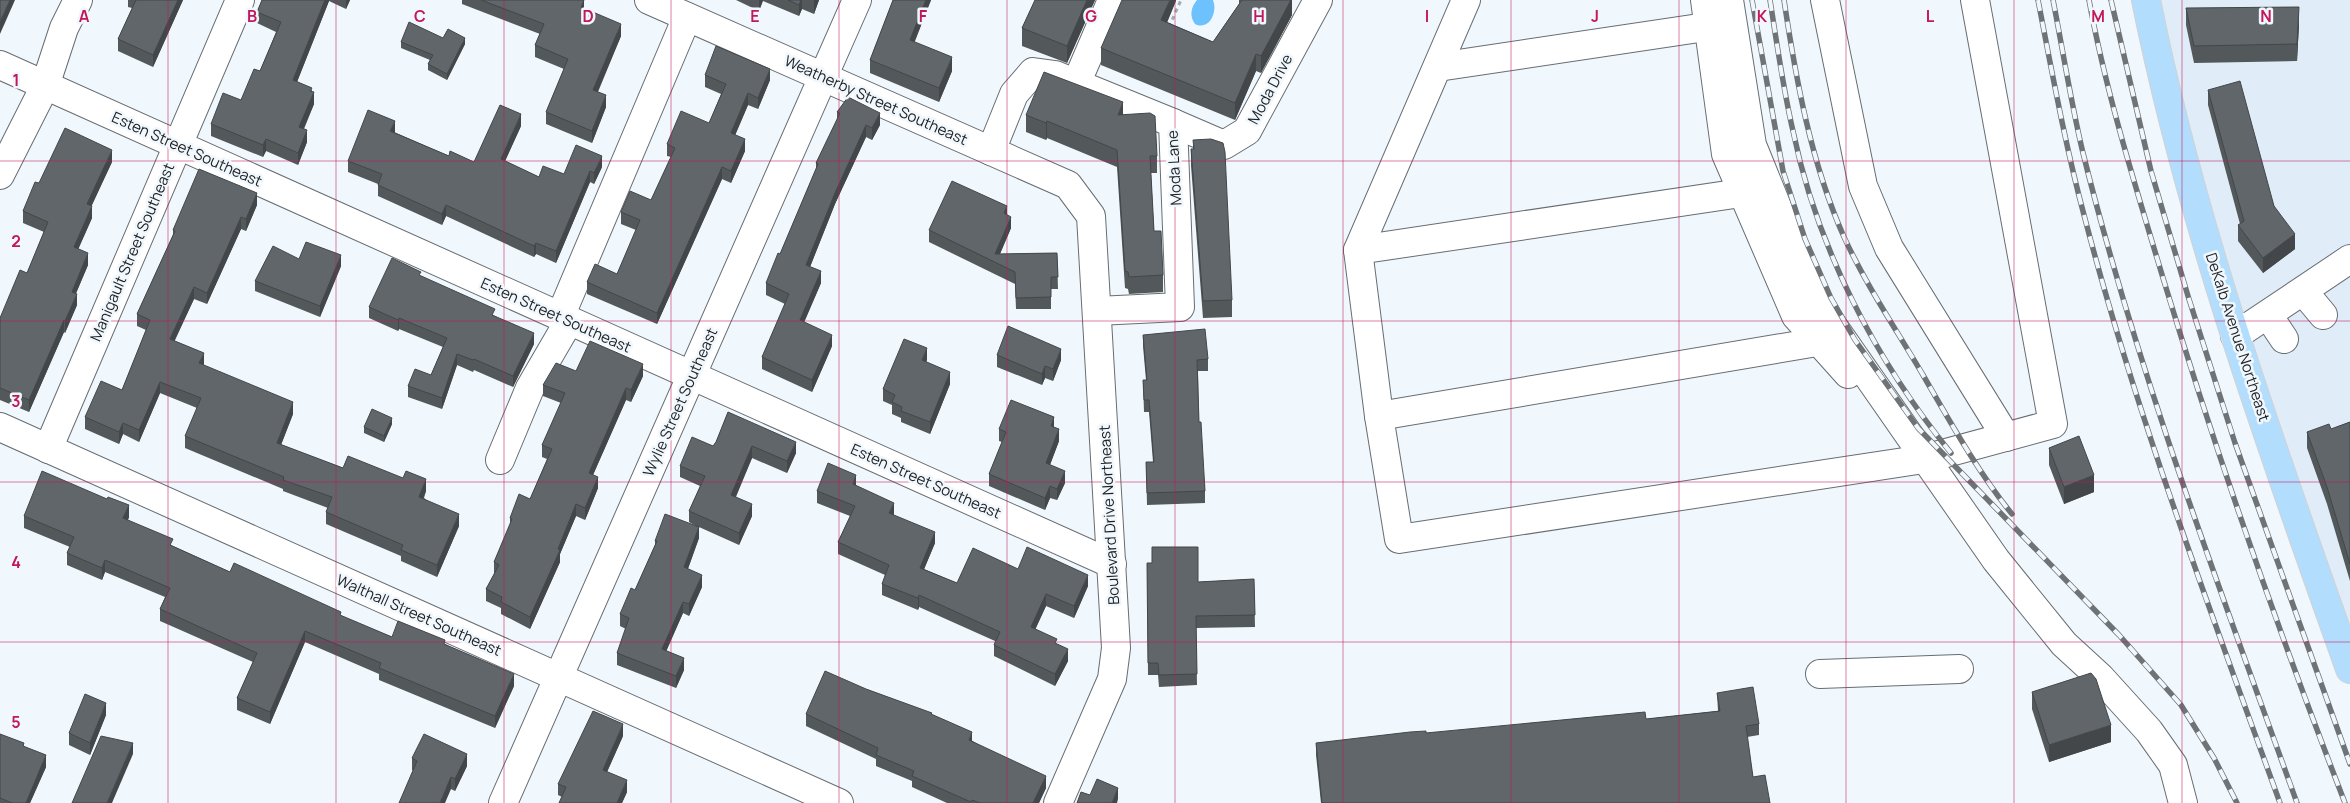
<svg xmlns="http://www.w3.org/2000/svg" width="2350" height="803" font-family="Manrope,sans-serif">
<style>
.built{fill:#e0edf8}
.water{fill:#6dc2fd}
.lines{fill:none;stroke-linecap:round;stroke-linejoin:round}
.minor-casing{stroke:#676d72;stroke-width:30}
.major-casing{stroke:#d2d2d3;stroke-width:30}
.path{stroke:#a6abaf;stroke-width:3;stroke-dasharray:4 4;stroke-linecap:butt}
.minor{stroke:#fff;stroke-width:28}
.major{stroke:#b2ddfd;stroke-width:28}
.rail-casing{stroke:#6f7376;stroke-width:5.5}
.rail{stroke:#f1f8fd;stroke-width:4;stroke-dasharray:11;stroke-linecap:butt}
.wall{fill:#53585b}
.shaded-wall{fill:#43474a}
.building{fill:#60666a;stroke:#43474a}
.grid{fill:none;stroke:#c2185b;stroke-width:1;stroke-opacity:0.55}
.labels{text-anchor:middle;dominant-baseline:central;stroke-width:5;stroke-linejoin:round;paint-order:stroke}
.street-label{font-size:15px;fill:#1d1f21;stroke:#f1f8fd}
.grid-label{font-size:16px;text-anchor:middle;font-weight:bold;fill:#c2185b;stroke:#f1f8fd;stroke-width:5;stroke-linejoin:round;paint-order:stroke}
</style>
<rect width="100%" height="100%" fill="#f1f8fd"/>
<path class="built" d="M2134,0h216v663z"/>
<path class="water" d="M1197,0h16c5,12 -4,31 -18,24 -6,-8 -4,-17 2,-24z"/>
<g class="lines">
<g class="minor-casing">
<g id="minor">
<path d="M649,0l419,185 23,31 25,432 -4,31 -54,124"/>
<path d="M1466,0l-108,250 21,166 20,123 525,-80 129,-35 -78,-424"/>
<path d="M1705,0l21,154 70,162 52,58"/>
<path d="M1729,0l23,145 63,155 181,260 68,84 36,33 49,54 24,34 10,38"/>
<path d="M1825,0l38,186 26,62 117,189"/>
<path d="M0,65l1112,499"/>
<path d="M1438,67l288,-43"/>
<path d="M1076,84l36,-84"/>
<path d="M1173,123l51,22 23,-14 71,-131"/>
<path d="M991,151l23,-57 19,-22 22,3 118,48 7,184 -83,4"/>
<path d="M0,175l45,-89 19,-58 14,-28"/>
<path d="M1358,250l403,-60"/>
<path d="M2303,291l20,24"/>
<path d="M2268,315l16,24"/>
<path d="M560,317l127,-300"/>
<path d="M2235,336l115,-77"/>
<path d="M1379,416l456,-77"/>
<path d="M0,427l839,376"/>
<path d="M48,449l192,-449"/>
<path d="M500,460l30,-72 39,-67"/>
<path d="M1820,674l139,-5"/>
<path d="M503,803l354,-803"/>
</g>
</g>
<g class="major-casing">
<path id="major" d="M2146,0c46,229 126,449 204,669"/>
</g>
<path class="path" d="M1169,27l12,-27"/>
<use href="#minor" class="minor"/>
<use href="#major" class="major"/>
<g class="rail-casing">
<g id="rail">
<path d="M1752,0l31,171 22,68 26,59 24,42 63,88 201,207 62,70 33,53 23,45"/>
<path d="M1770,0c7,44 13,88 23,131 24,117 83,230 158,322"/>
<path d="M1784,0c12,80 27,163 60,237 22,48 52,92 79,138 26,45 56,99 89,139"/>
<path d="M2038,0c14,72 27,144 46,215 52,200 126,394 196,588"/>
<path d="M2053,0c10,51 18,103 30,153 55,221 137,436 214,650"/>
<path d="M2089,0c17,93 47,188 74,278 54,178 115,352 182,525"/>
<path d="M2111,0l40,171 37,125 47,147 115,321"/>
</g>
</g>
<use href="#rail" class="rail"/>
</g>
<g class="wall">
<path d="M128,0h55l-30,67 -35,-16v-12l14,-31 -4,-1z"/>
<path d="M262,0h88l-4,9 -17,-8 -32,81 15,10 2,12 -10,25 3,13 -9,23 -32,-14 -3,6 -52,-21v-12l30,-24 19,-29 16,-39 -19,-9v-11z"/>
<path d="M462,0h122v8l37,28 -23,56 8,15 -14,36 -46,-19v-12l18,-43 -29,-12v-12l5,-11 -78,-30z"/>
<path d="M736,0h83l-5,14 -12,-5 -3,7 -36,-15 -4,10z"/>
<path d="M893,0h38l-17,42 38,29 -13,31 -69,-29v-13z"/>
<path d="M1035,0h60l-28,63 -45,-17v-18z"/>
<path d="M1176,0l-9,22 46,20 26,-38v-4h53v15l-31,58 -5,-2 -21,49 -134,-55v-17z"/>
<path d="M2186,8l113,16 -2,37 -103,2 -8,-38z"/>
<path d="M443,38l22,6 -18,36 -19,-10v-6l2,-4 -29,-12v-6z"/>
<path d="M705,75l65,5 -12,29 -10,-4 -13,30 10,16 -14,32 -9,-4 -65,145 -70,-30v-12l30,-8 19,-44 -15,-6v-12l30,-12 20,-43 -4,-1v-12l42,-21 12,-29 -16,-7z"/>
<path d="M2208,90l66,116 21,43 -32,24 -25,-32v-16l2,-1 -32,-119z"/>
<path d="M837,112l43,13 -8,15 -6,-3 -31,67 -25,63 11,16 -17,39 28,24 -20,46 -50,-23v-12l23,-53 -19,-9v-12l14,-29 36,-85v-6l21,-43z"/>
<path d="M1026,115h97l34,41v17h-6l3,58 9,44v17l-34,2 -1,-5 -3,-1 -8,-121 -70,-29 -1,2 -20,-8z"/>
<path d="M521,126l-16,35 34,16 25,-3 38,-7 -8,17 -4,-2 -34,81 -20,-9 -2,3 -88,-41 -4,9 -64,-29v-12l-30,-12v-11l46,-29 55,24 25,6z"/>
<path d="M1193,140l39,160v17l-29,1 -12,-152v-17h2z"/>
<path d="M112,162l-21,44 1,12 -14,31 10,16 -12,28 1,12 -12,28 -1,-1 -35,80 -29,-12v-82l27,-45 17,-41 -21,-9v-12l16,-28z"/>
<path d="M257,205l-11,26 -5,-2 -34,75 -13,-5 -20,42 30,23 -1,1 90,49 -12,31 62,23 83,23 -2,7 35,28 -22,51 -36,-16v-5l-75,-32v-12l2,-4 -45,-17v-2l-98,-41v-12l12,-28 -37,-15 -21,49 -16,-8 -4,10 -34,-15v-12l37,-27 24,-60 -9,-4v-12l36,-79v-5z"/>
<path d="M1007,214l4,14 -11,26 57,-1 1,36h-7v20h-35l-1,-25 -86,-42v-12z"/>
<path d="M299,259l42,7 -21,51 -65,-26v-10z"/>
<path d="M421,276l74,40 39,28 -21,43 -39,-17 -1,2 -16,-7 -15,44 -34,-12v-11l23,-11 12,-28 -44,-18 -1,2 -29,-13v-11z"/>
<path d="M1143,335l65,24v12h-10l1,51 6,69v12l-58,2 -1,-43h7l-4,-50h-5l-1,-32h3l-3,-34z"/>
<path d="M997,355l64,5 -8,21 -8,-3 -3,7 -45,-18z"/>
<path d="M927,360l-1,2 24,22 -20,50 -29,-12v-4l-9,-4v-9l-9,-4v-12z"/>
<path d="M576,371l67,5 -12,26 -5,-2 -33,75 5,13 -13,32 -9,-4 -16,38v8l-30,67 -29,-15v-6l-15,-7v-12l8,-15v-12l16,-37v-7l20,-19 17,-40 -5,-2v-12l19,-42 -18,-7v-11z"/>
<path d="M728,412l68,41 -9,20 -35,-15 -16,39 16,19 -13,29 -40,-18v11l-11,31 14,18 -13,29 -6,-3 -17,38 18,19 -8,18 -59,-23v-12l9,-24 -6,-3v-12l15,-24 20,-45v-4l41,-15 -7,-4v-11l11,-25 -20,-9v-11l33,-20 3,-4z"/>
<path d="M2350,422v159l-23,-77 -20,-56v-16l24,-3z"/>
<path d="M392,424l-8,18 -20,-9v-6z"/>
<path d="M1054,427l5,14 -9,24 15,18 -8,17 -7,-2 -5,12 -56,-24v-12l13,-32 -3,-1v-12z"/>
<path d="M2049,448l45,44 -30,12 -15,-39z"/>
<path d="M856,486l38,29 41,28 -11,26 33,14 61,-14 70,17 -14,32 -28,-12 -11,23 22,15 11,17 -13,25 -61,-30v-11l1,-4 -76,-34 -1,3 -36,-15v-11l3,-9 -47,-21v-12l12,-26 -33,-13v-12z"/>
<path d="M107,499l22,18 -1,3 45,26 57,26 111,44 51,21 53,7 69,42 -19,42 -116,-48v-6l-74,-32 -35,82 -33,-14v-12l16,-36 -93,-41v-12l5,-12 -60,-25 -3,8 -35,-15v-12l3,-6 -46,-19v-12z"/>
<path d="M1147,563l51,19 56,-3 1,48 -59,1 1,57 -38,2 -1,-12h-10z"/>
<path d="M866,689l66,26 114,73 -7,15h-92l-35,-16v-6l-36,-15v-7l-70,-33v-12z"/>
<path d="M2032,692l79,50 -62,20 -17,-53z"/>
<path d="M1717,693l42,31v11l-12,2 6,40 17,26h-449l-5,-48v-12l110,-10 220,-14 72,-8z"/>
<path d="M106,715l-16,40 -21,-10v-12z"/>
<path d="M0,734l24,12 22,21 -16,36h-30z"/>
<path d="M623,736l-16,36 20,20 -5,11h-63l3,-6 -4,-2v-11z"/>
<path d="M412,758l55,8 -12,25 -43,-21z"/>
</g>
<g class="shaded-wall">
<path d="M10,0h5l-15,34v-12z"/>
<path d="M178,0h5l-30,67v-12z"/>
<path d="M325,0h4v1l-36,91v-12z"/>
<path d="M346,0h4l-4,9z"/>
<path d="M584,0v11l-3,-4z"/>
<path d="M759,0h4l-4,11z"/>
<path d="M801,0h1v9l-3,7v-11z"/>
<path d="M814,0h5l-5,14z"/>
<path d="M926,0h5l-21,54v-14z"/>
<path d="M1087,0h8l-28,63v-17z"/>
<path d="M1170,0h6v1l-15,36v-17z"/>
<path d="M1291,0h1v15l-31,58v-17z"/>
<path d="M2299,7v17l-2,37v-17z"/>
<path d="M621,24v12l-28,66v-12z"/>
<path d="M465,38v6l-18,36v-6z"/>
<path d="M1256,54v17l-21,49v-17z"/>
<path d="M952,57v14l-13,31v-14z"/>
<path d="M770,69v11l-12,29v-11z"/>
<path d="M312,88v8l2,-4v12l-15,35v-12z"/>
<path d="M748,93v12l-17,40v-12z"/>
<path d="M606,95v12l-14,36v-12z"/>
<path d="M1123,102v18l-5,-5z"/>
<path d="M880,113v12l-8,15v-12z"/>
<path d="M521,114v12l-20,44v-11z"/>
<path d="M395,121v11l-5,10v-11z"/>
<path d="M1047,121v17l-1,2v-17z"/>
<path d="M866,125v12l-31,67 -29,73v-12l29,-72z"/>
<path d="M307,130v12l-9,23v-12z"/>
<path d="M266,139v12l-3,6v-12z"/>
<path d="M745,139v12l-14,32v-12z"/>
<path d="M112,150v12l-25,54v-12z"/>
<path d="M602,156v11l-8,17v-11z"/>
<path d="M722,167v12l-65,145v-11z"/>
<path d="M590,171v11l-34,81v-12z"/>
<path d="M257,193v12l-11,26v-12z"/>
<path d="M446,205v11l-4,9v-11z"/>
<path d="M92,206v12l-18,41v-12z"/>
<path d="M1007,206v12l-3,-5z"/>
<path d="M241,217v12l-34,75v-11z"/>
<path d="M1011,217v11l-15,35 -1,-9z"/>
<path d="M2295,234v15l-32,24v-15z"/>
<path d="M536,243v11l-2,3v-11z"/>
<path d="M88,253v12l-16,38v-11z"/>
<path d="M341,255v11l-21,51v-11z"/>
<path d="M821,271v12l-21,49v-12z"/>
<path d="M194,287v12l-24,52v-12z"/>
<path d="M77,294v11l-12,28v-12z"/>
<path d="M399,318v11l-1,2v-11z"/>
<path d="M64,320v12l-35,80v-12z"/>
<path d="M534,333v11l-21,43v-11z"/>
<path d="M832,335v11l-20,46v-12z"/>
<path d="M927,348v12l-5,12v-12z"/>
<path d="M1061,349v11l-8,21v-12z"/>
<path d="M204,353v11l-5,11v-12z"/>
<path d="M457,354v11l-15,44v-11z"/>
<path d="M643,364v12l-12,26v-12z"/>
<path d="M1045,366v12l-3,7v-11z"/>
<path d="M950,372v12l-20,50v-12z"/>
<path d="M160,382v11l-21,49v-12z"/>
<path d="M626,388v12l-37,84v-11z"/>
<path d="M293,402v12l-16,41v-12z"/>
<path d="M1054,417v12l-3,-3z"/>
<path d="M392,418v6l-8,18v-6z"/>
<path d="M123,423v11l-4,10v-12z"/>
<path d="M1059,429v12l-13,34v-12z"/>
<path d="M796,442v11l-9,20v-12z"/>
<path d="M752,446v12l-21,49v-12z"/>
<path d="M1065,471v12l-8,17v-11z"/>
<path d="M856,475v12l-3,-3z"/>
<path d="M2094,475v17l-30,12v-17z"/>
<path d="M598,477v11l-13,32v-12z"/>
<path d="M426,479v12l-7,17v-11z"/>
<path d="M1050,486v12l-5,12v-12z"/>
<path d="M894,503v12l-5,-2z"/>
<path d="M576,504v12l-16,38v8l-30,67v-12z"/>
<path d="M752,504v12l-13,29v-12z"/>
<path d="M129,505v12l-6,13v-12z"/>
<path d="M459,514v12l-22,51v-12z"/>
<path d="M699,527v11l-15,41v-12z"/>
<path d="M935,532v11l-15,36v-11z"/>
<path d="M105,560v12l-3,8v-12z"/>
<path d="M702,575v12l-13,29v-12z"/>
<path d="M1088,575v11l-14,32v-12z"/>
<path d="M1046,594v12l-15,33v-12z"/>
<path d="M919,595v12l-1,3v-12z"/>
<path d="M683,602v11l-21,48v-12z"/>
<path d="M305,631v11l-35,82v-12z"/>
<path d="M1068,649v12l-13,25v-12z"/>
<path d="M684,658v12l-8,18v-12z"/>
<path d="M514,674v12l-19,42v-12z"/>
<path d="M106,703v12l-16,40v-12z"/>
<path d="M623,724v12l-20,45v-11z"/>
<path d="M2111,725v17l-62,20v-17z"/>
<path d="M972,732v12l-3,-4z"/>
<path d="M133,743v11l-21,49h-5z"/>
<path d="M467,754v12l-12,25v-12z"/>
<path d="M46,755v12l-16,36h-4z"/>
<path d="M1046,776v12l-7,15h-6z"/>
<path d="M451,777v12l-6,14h-5z"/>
<path d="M627,780v12l-5,11h-5z"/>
<path d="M1118,788v11l-1,4h-5z"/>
</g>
<g class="building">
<path d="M0,0h10l-10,22z"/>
<path d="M136,0h42l-25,55 -35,-16z"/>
<path d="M262,0h63l-32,80 19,8 -2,3 4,1 -15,35 8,3 -9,23 -32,-14 -3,6 -52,-21 12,-31 18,7 13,-31 6,2 21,-49 -24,-10z"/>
<path d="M481,0h103l-3,7 40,17 -28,66 13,5 -14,36 -46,-19 22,-53 -33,-14 9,-21z"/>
<path d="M788,0h13l-2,5z"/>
<path d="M893,0h33l-16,40 42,17 -13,31 -69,-28z"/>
<path d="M1035,0h52l-20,46 -45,-18z"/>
<path d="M1122,0h48l-9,20 52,22 29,-42h-1h50l-30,56 -5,-2 -21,49 -134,-55z"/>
<path d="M2299,7l-2,37 -103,2 -8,-38z"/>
<path d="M409,22l34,16 5,-9 17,9 -18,36 -19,-10 5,-9 -32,-13z"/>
<path d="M716,46l54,23 -12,29 -10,-5 -17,40 14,6 -14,32 -9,-4 -65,146 -70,-31 8,-18 22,10 23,-54 -19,-8 9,-21 21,9 24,-52 -8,-4 14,-33 28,12 17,-39 -21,-9z"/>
<path d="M1044,72l79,30 -5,13 32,-2 5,3 2,40h-7l4,75h7l2,44 -34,2 -1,-5 -3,-1 -8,-121 -70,-29 -1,2 -20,-8z"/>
<path d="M2240,81l34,125 21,28 -32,24 -25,-33 6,-4 -36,-131z"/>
<path d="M848,97l32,16 -8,15 -6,-3 -31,68 -29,72 15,6 -21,49 32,15 -20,45 -50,-23 27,-63 -23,-11 12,-30 2,1 38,-90 -2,-1 24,-50 -3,-1z"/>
<path d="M500,105l21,9 -20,45 38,18 4,-11 21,8 12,-29 26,11 -8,17 -4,-2 -34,80 -20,-8 -2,3 -88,-41 -4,9 -64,-29 4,-11 -34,-13 20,-51 27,11 -5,10 59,25 1,-5 24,11z"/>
<path d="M65,128l47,22 -25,54 5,2 -18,41 14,6 -16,39 5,2 -12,27 -1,-1 -35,80 -29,-12v-70l20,-48 7,3 21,-51 -25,-11 12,-29 4,1z"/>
<path d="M1211,139l12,4 2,9 7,148 -29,1 -12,-152h3l-1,-9z"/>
<path d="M199,169l58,24 -11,26 -5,-2 -34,76 -13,-6 -24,52 34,14 -5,10 94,39 -16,41 66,25 5,-12 55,22 3,-7 20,8 -7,18 40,17 -22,51 -36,-15 2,-5 -77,-33 6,-15 -49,-17 1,-3 -99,-41 16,-38 -41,-16 -21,48 -16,-7 -4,9 -34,-15 16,-36 21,9 28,-70 -13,-6 38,-83 -2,-1z"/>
<path d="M952,181l55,25 -3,7 7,4 -16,37 62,-1 1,24h-7v20l-35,1 -1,-26 -86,-42z"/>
<path d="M306,242l35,13 -21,51 -65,-25 18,-35 26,13z"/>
<path d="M392,258l29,14 -2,3 76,34 -3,6 42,18 -21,43 -39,-17 -1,1 -16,-6 -15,44 -34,-12 7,-17 16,6 16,-37 -48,-20 -1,2 -29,-13z"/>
<path d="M1008,326l53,23 -8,20 -8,-3 -3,8 -45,-19z"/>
<path d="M1205,329l3,30 -11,1 2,62h2l4,69 -58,2 -1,-31h8l-5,-62h-5l-1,-20h4l-4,-45z"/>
<path d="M904,339l23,9 -5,12 28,12 -20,50 -29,-11 1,-4 -10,-5 3,-7 -12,-6z"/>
<path d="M590,341l53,23 -12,26 -5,-2 -37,85 9,4 -13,31 -9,-4 -18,45 2,1 -30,67 -29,-15 1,-5 -16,-8 13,-24 -5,-3 18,-43 -2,-1 9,-24 11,5 22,-50 -10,-4 23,-52 -22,-8 13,-22 20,8z"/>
<path d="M1011,400l43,17 -3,9 8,3 -13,34 19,8 -8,18 -7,-3 -5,12 -56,-24 17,-42 -7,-3z"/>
<path d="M372,409l20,9 -8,18 -20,-9z"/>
<path d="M728,412l68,30 -9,19 -35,-15 -21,49 21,9 -13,29 -50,-22 16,-35 -25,-10 12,-29 21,9 3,-4z"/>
<path d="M2350,422v142l-23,-77 -20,-55 22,-8 2,5z"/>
<path d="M2079,436l15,39 -30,12 -15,-39z"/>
<path d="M828,463l28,12 -3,9 41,19 -5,10 46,19 -15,36 37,15 16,-35 45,21 9,-22 61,28 -14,31 -28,-12 -15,33 26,12 -2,4 13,6 -13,25 -61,-29 6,-13 -81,-37 -1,3 -36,-14 7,-19 -51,-23 17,-36 -38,-15z"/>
<path d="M42,471l65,28 1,-2 21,8 -6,13 50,21 -3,6 60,27 4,-9 107,49 -1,3 52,22 6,-16 47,19 -1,4 70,30 -19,42 -116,-48 2,-5 -76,-32 -35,81 -33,-14 20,-45 -97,-44 10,-21 -65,-28 -3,8 -35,-15 7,-16 -50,-21z"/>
<path d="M665,514l34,13 -15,40 18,8 -13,29 -6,-2 -21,47 22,9 -8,18 -59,-23 12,-35 -9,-4 11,-26 4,2 22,-49h-2z"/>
<path d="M1152,547h46v35l56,-3 1,36 -59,1 1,58 -38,1 -1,-12h-10l-1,-100h5z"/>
<path d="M825,671l41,18 66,24 -1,1 41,18 -3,8 77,36 -13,27h-53l-8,-3 -1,2 -59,-26 2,-5 -38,-16 2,-7 -72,-34z"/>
<path d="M2091,673l5,6 15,46 -62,20 -17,-53z"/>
<path d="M1753,687l6,37 -13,2 7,51 12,-2 5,28h-448l-6,-60 94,-11 16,-1v2l219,-21 1,7 74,-8 -3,-18z"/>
<path d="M85,694l21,9 -16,40 -21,-10z"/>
<path d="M593,711l30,13 -20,46 24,10 -10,23h-58l7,-16 -8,-3z"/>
<path d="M0,734l24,9 -1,3 23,9 -20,48h-14l-12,-5z"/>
<path d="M424,734l43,20 -12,25 -4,-2 -11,26h-41l18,-42 -5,-3z"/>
<path d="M101,736l32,7 -26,60h-35z"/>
<path d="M1097,779l21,9 -6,15h-35l4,-11 9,3z"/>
</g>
<path class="grid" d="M168,0v803M336,0v803M504,0v803M671,0v803M839,0v803M1007,0v803M1175,0v803M1343,0v803M1511,0v803M1679,0v803M1846,0v803M2014,0v803M2182,0v803M0,161h2350M0,321h2350M0,482h2350M0,642h2350"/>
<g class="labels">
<g class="street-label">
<text transform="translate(1270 89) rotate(-62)">Moda Drive</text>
<text transform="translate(876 100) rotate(24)">Weatherby Street Southeast</text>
<text transform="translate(187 149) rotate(24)">Esten Street Southeast</text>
<text transform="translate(1174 168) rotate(-93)">Moda Lane</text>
<text transform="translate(132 252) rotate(-67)">Manigault Street Southeast</text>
<text transform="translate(556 315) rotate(24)">Esten Street Southeast</text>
<text transform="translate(2238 337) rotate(72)">DeKalb Avenue Northeast</text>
<text transform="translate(680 402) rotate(-66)">Wylie Street Southeast</text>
<text transform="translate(926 481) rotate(24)">Esten Street Southeast</text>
<text transform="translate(1109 515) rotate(-93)">Boulevard Drive Northeast</text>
<text transform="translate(419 615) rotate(24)">Walthall Street Southeast</text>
</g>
</g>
<g class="grid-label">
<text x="84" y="22">A</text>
<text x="252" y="22">B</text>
<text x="420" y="22">C</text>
<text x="588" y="22">D</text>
<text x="755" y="22">E</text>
<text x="923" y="22">F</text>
<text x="1091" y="22">G</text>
<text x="1259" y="22">H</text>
<text x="1427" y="22">I</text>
<text x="1595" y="22">J</text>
<text x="1762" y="22">K</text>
<text x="1930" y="22">L</text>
<text x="2098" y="22">M</text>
<text x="2266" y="22">N</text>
<text x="16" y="86">1</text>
<text x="16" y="247">2</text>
<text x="16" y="407">3</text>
<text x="16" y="568">4</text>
<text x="16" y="728">5</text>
</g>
</svg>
